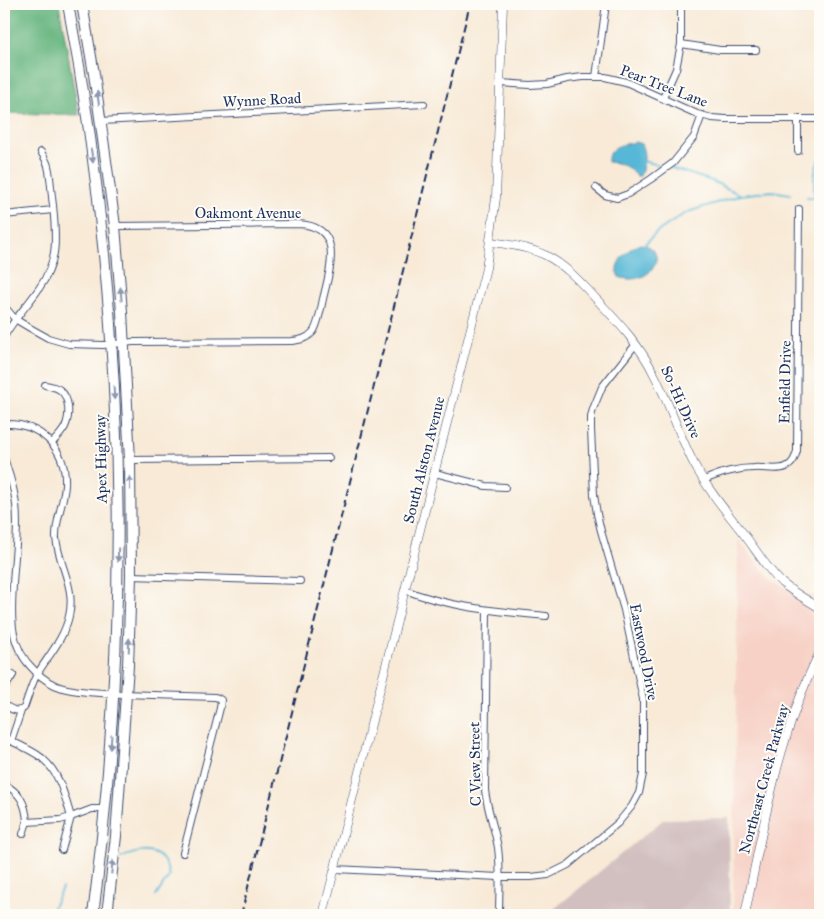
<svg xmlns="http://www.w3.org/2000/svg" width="824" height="919" font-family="'IM FELL Great Primer',serif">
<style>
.built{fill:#f7d1c6}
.industrial{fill:#d2bfbf}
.forest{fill:#66b57f;stroke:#40726e}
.water{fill:#57b8d6;stroke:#39749a}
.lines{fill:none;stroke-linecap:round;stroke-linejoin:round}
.stream{stroke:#57b8d6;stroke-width:2}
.minor-casing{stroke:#3c4b70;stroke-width:8}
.tertiary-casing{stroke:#3c4b70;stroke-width:9}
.primary-casing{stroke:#3c4b70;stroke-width:12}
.minor{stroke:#fff;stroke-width:6}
.tertiary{stroke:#fff;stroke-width:8}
.primary{stroke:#fff;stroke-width:10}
.rail{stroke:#1b2f5e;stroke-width:2;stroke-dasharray:8 4;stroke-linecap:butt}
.oneway{fill:#8d97ae}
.labels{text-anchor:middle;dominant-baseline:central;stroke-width:4;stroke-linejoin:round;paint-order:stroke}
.street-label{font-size:15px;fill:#1b2f5e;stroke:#fdfcf7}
</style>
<rect width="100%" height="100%" fill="#fdfcf7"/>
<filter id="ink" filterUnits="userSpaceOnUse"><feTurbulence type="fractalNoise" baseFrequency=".02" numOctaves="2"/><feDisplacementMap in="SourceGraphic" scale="10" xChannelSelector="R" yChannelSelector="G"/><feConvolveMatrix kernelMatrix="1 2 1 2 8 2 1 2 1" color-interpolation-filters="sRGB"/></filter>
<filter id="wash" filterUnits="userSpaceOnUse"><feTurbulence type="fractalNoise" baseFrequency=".0096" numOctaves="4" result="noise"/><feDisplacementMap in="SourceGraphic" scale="20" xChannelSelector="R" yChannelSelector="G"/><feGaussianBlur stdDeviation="1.12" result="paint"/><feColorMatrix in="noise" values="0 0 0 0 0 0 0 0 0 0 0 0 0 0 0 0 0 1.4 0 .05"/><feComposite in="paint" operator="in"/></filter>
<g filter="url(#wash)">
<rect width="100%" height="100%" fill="#f8ead7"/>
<path class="built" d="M738,540l24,29 11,11 10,6 14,6 14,3h9v320h-87z"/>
<path class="industrial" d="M729,818l1,97h-180l4,-6 110,-90z"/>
<path class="forest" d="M4,4h55l20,111 -75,-2z"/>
<g class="water">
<path d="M635,142l6,2c5,11 3,21 -1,32h-3c-10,-10 -14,-13 -29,-14 -1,-16 14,-17 27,-20z"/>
<path d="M641,244c31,6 10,44 -22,33 -8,-13 10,-30 22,-33z"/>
</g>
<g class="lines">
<g class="stream">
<path d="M820,159c-10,18 -6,38 0,57"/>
<path d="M642,161l22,5"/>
<path d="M671,168l41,13 29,14"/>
<path d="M807,197l9,1"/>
<path d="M644,245l13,-13 27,-18 10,-4 47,-15 31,-4 18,3"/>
<path d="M121,858c13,-6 32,-11 42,2 3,4 5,11 6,16l-13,20"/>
<path d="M53,907l9,-19"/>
<path d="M50,915l1,-2"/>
</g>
</g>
</g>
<g filter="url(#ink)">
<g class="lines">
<g class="minor-casing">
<g id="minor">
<path d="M681,44l39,6h36"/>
<path d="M596,77l10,-73"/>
<path d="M500,83l30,2 17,-1 20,-5 16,-2h22l21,5 71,32 15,4 13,1h95"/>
<path d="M663,98l13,-29 5,-25v-40"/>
<path d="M798,119v32"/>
<path d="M101,121l323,-17"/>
<path d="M596,188l9,7 12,3 11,-4 23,-15 22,-16 21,-26 8,-22"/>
<path d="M4,215l49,-5"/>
<path d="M4,306l11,13 15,9 18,10 21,6 34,1 30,-3 159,-1c8,-1 15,-2 21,-9 5,-6 8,-24 10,-33 7,-30 22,-73 -25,-75l-183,2"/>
<path d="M4,337c9,-17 23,-31 34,-47 21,-29 18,-52 15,-85 -2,-13 -2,-27 -5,-39 -1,-5 -4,-9 -7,-14"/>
<path d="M45,385c6,1 11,2 15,5 10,8 10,26 5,37 -3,6 -8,11 -13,16"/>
<path d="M4,424c36,-2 63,25 61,61 -1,18 -10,35 -9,53 3,28 20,49 13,78 -5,23 -21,40 -33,60 -5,10 -8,21 -12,32 -7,6 -14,0 -20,-3"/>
<path d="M4,458c4,13 9,26 11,40 5,27 -1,60 -2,87 -2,33 -4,61 21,85 8,8 17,15 29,18 19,5 41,5 60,6 31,1 61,2 92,3l3,1 3,2 -1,8 -37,145"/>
<path d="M130,460l199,-2"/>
<path d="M435,473l51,13 19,1"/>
<path d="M704,480c17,-7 32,-12 50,-12 10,-1 23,3 32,-1 7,-3 9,-9 11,-16l2,-242"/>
<path d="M131,576l169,5"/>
<path d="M405,590c46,18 92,21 141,26"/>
<path d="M487,610l-2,180c2,20 10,38 13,58 3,21 1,46 1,67"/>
<path d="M4,689l9,-14"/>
<path d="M21,711l-10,30c11,5 22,10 31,17 18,15 23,39 29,59l21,-8h13"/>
<path d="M4,784c16,9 22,19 23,38l33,-2 11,-3 -9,33"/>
<path d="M23,834l4,-12"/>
<path d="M335,869l164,8h32l17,-2 20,-10 50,-42 14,-17 7,-13 4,-19v-75l-19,-89 -23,-79 -4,-17 -3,-19 -3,-66v-12l2,-8 9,-22 34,-43"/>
</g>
</g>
<g class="tertiary-casing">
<g id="tertiary">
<path d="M490,242c19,2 38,5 55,13 22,11 38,30 54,47 21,22 42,45 55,72 15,29 25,61 40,90 15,28 36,52 55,77 10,14 20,30 33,42 12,10 25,17 38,25"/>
<path d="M323,915l163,-647 10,-70 7,-194"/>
<path d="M745,915c18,-88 34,-182 75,-263"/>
</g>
</g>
<g class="primary-casing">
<g id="primary">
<path d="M68,4c57,300 64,608 25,911"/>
<path d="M82,4l12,70 21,152 7,86 8,148 1,116 -3,90 -12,170 -9,79"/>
</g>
</g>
<use href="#minor" class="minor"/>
<use href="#tertiary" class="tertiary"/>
<use href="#primary" class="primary"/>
<path class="rail" d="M241,915l229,-911"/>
</g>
<defs><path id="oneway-solid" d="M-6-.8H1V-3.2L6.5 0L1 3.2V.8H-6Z" transform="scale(1.25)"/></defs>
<g class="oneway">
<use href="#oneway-solid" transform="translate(98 98) rotate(-98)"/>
<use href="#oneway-solid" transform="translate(92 156) rotate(82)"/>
<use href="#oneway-solid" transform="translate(121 294) rotate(-95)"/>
<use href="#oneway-solid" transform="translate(114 393) rotate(87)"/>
<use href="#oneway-solid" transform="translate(130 483) rotate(-91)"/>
<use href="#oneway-solid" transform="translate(118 555) rotate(91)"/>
<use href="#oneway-solid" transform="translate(129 645) rotate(-88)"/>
<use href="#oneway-solid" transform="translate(111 742) rotate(94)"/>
<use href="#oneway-solid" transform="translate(112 867) rotate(-84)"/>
</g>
</g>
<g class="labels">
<g class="street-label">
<text transform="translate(664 86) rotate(21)">Pear Tree Lane</text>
<text transform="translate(262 100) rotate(-3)">Wynne Road</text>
<text x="248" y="213">Oakmont Avenue</text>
<text transform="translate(785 382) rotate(-89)">Enfield Drive</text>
<text transform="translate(681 402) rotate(66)">So-Hi Drive</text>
<text transform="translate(101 459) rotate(-91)">Apex Highway</text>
<text transform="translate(424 460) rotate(-76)">South Alston Avenue</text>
<text transform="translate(644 652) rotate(79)">Eastwood Drive</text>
<text transform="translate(475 764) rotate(-91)">C View Street</text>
<text transform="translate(764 779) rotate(-75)">Northeast Creek Parkway</text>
</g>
</g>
<rect width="824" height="919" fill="none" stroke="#fdfcf7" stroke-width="20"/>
</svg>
